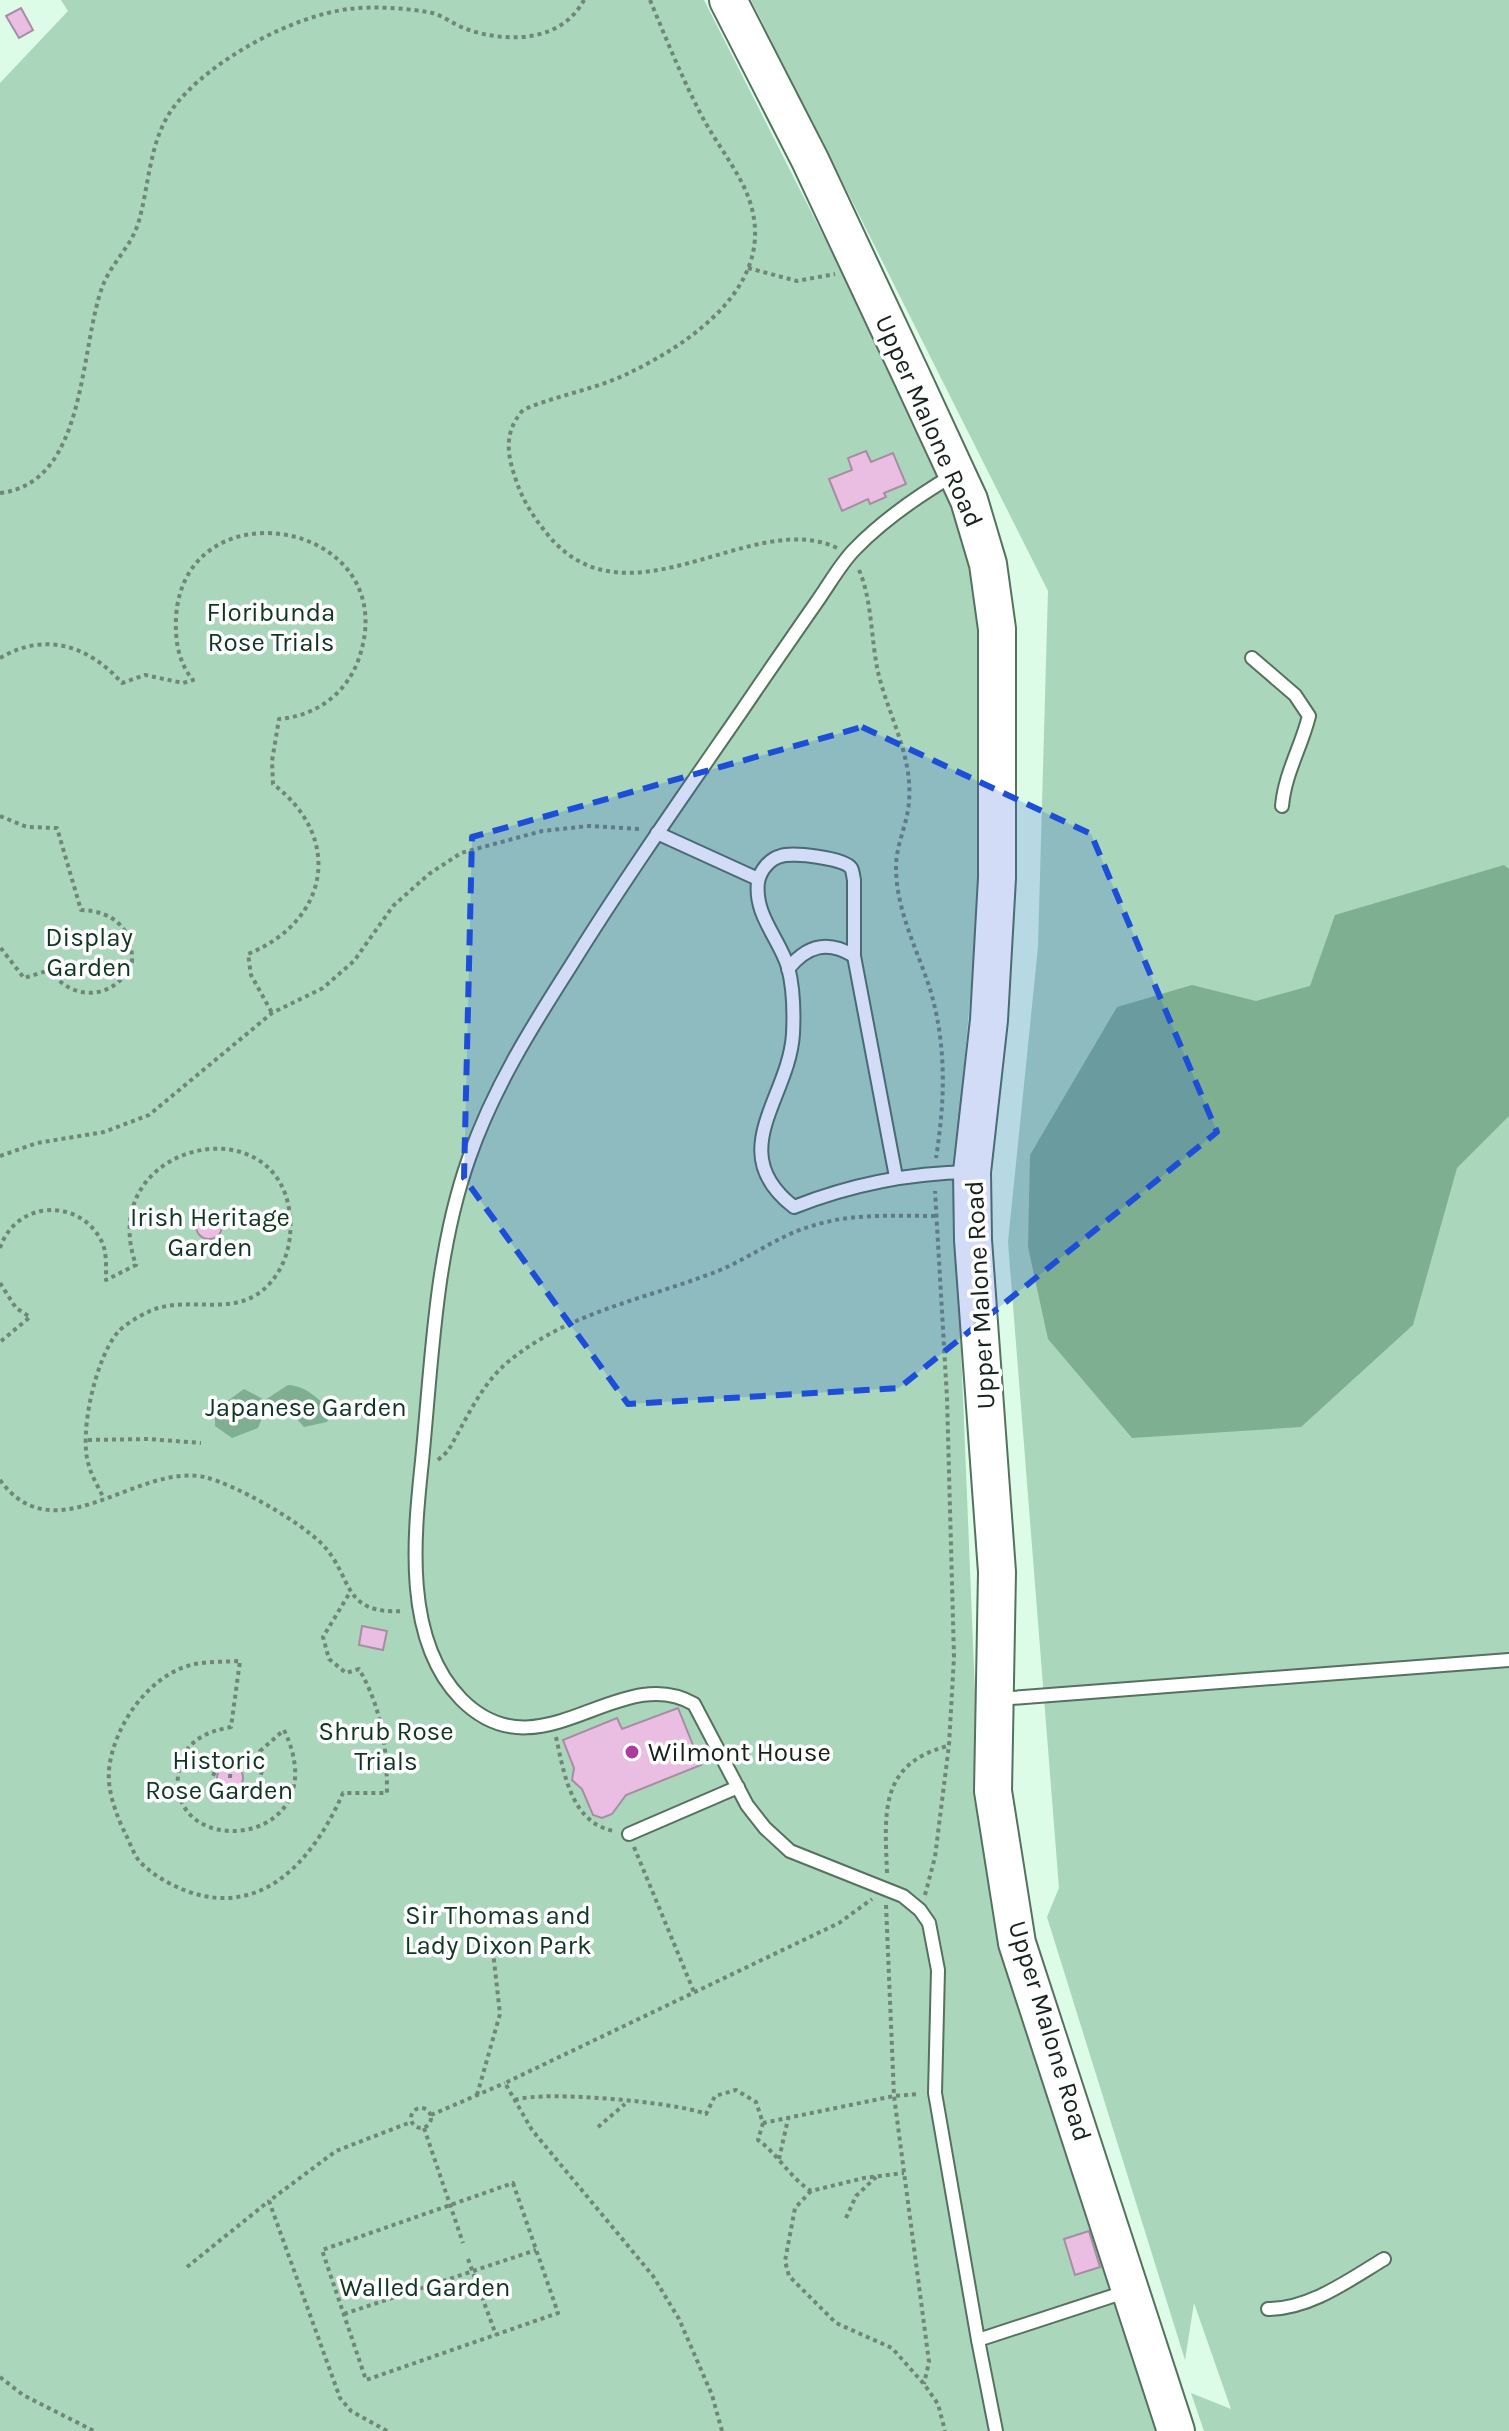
<svg xmlns="http://www.w3.org/2000/svg" width="1509" height="2431" font-family="Karla,sans-serif">
<style>
.green{fill:#aad6bb}
.water{fill:#7eaf91}
.building{fill:#eabee2;stroke:#a78da2;stroke-width:2}
.lines{fill:none;stroke-linecap:round;stroke-linejoin:round}
.service-casing{stroke:#55715f;stroke-width:16}
.secondary-casing{stroke:#55715f;stroke-width:40}
.path{stroke:#708679;stroke-width:4;stroke-dasharray:4 4;stroke-linecap:butt}
.service{stroke:#fff;stroke-width:12}
.secondary{stroke:#fff;stroke-width:36}
.marked{fill:#1d4ed8;fill-opacity:0.2;stroke:#1d4ed8;stroke-width:6;stroke-dasharray:16 10;stroke-linejoin:round}
.poi-dot{fill:#aa3d9c;stroke:#fff;stroke-width:3}
.labels{text-anchor:middle;dominant-baseline:central;stroke-width:7;stroke-linejoin:round;paint-order:stroke}
.street-label{font-size:26px;fill:#16221b;stroke:#fff}
.park-label{font-size:26px;fill:#0e3622;stroke:#fff}
.poi-label{font-size:26px;fill:#16221b;stroke:#fff;text-anchor:start}
</style>
<rect width="100%" height="100%" fill="#dcfce8"/>
<g class="green">
<path d="M61,0h643l255,504 17,64 6,64 -1,247 -27,297 25,615 193,640h-1172v-2348l68,-72z"/>
<path d="M751,0h758v2431h-305l-13,-38 40,16 -37,-106 -9,57 -138,-443 12,-29 -51,-646 30,-295 10,-356z"/>
</g>
<g class="water">
<path d="M1504,865l5,4v247l-52,52 -44,157 -112,102 -169,11 -84,-99 -20,-92 2,-92 87,-148 75,-22 64,16 54,-15 25,-71z"/>
<path d="M288,1385c18,1 32,14 43,28l-4,9 -23,5 -21,-23 -18,6 -7,18 -26,10 -17,-12v-16l29,-21 21,11z"/>
</g>
<g class="building">
<path d="M21,8l12,22 -14,8 -13,-22z"/>
<path d="M866,451l5,11 22,-9 13,31 -22,9 2,4 -16,7 -2,-5 -26,12 -13,-32 23,-9 -4,-12z"/>
<circle cx="209" cy="1226" r="13"/>
<path d="M362,1626l25,5 -4,19 -24,-5z"/>
<path d="M678,1708l23,57 -75,30 -14,19 -10,4 -9,-3 -11,-26 -10,-9 2,-12 -11,-28 54,-22 5,11z"/>
<circle cx="230" cy="1778" r="13"/>
<path d="M1089,2231l11,36 -25,8 -11,-36z"/>
</g>
<g class="lines">
<g class="service-casing">
<g id="service">
<path d="M955,474c-34,20 -72,46 -100,75 -15,15 -26,36 -39,54 -25,36 -50,72 -75,109 -58,84 -117,168 -171,255 -39,61 -77,122 -101,191 -34,96 -37,202 -47,303 -8,76 -19,178 39,238 79,80 158,-39 233,5l53,101 18,23 25,23 113,45 17,14 9,13 9,47 -3,123 43,247"/>
<path d="M1252,658l43,37 14,21c-8,32 -24,57 -27,90"/>
<path d="M657,833l101,46"/>
<path d="M788,969c19,-24 40,-29 66,-13"/>
<path d="M896,1177l-42,-221v-76c-1,-4 -1,-9 -3,-12 -7,-10 -59,-16 -70,-12 -12,3 -21,15 -23,26 -4,33 21,56 30,85 5,19 6,47 5,67 -4,65 -70,118 1,173 58,-23 114,-34 176,-35"/>
<path d="M998,1699l511,-39"/>
<path d="M629,1834l109,-47"/>
<path d="M1268,2309c42,0 81,-29 116,-50"/>
<path d="M996,2431l-18,-91 150,-49"/>
</g>
</g>
<g class="secondary-casing">
<path id="secondary" d="M728,0l82,160 102,217 57,123 19,64 9,65v249l-8,142 -17,152 1,68 24,332 -4,219 24,152 159,488"/>
</g>
<g class="path">
<path d="M650,0c17,41 34,83 55,122 12,21 27,41 38,63 45,91 -45,155 -116,189 -34,16 -70,21 -104,36 -20,23 -16,45 -6,73 7,20 18,36 31,52 80,97 205,-28 289,13"/>
<path d="M748,268l49,13 38,-7"/>
<path d="M0,493c88,-10 79,-146 103,-208 10,-25 30,-39 37,-68 10,-38 10,-82 37,-114 36,-44 115,-87 172,-94 25,-3 54,-1 79,3 13,2 25,12 38,17 40,14 95,14 118,-29"/>
<path d="M859,570c13,29 12,70 19,102 10,43 35,84 31,129 -1,22 -13,43 -13,66 0,43 21,82 34,122 17,57 15,112 6,169"/>
<path d="M0,658c46,-27 89,-12 122,25l23,-8 38,8 10,-3c-15,-18 -18,-40 -17,-63 9,-137 233,-95 182,44 -13,34 -43,55 -79,58l-7,42 1,23c71,54 56,137 -25,170l3,21 21,38"/>
<path d="M0,816l27,11 30,1 24,82c32,1 52,18 51,52 -15,38 -60,41 -82,8l-26,8 -24,-31"/>
<path d="M0,1156l37,-13 67,-11 45,-17 123,-102 51,-25 31,-27 39,-55 36,-32 32,-21 81,-22 47,-5 51,3"/>
<path d="M0,1248c16,-48 80,-51 102,-6 5,11 4,26 4,38l30,-15c-43,-121 143,-164 154,-49 2,20 -2,41 -13,58 -34,52 -87,17 -129,38 -9,4 -24,13 -30,20 -22,25 -40,102 -29,134 3,11 10,22 15,33"/>
<path d="M0,1283l16,25 14,9 -30,25"/>
<path d="M88,1440l60,-1 53,4"/>
<path d="M438,1460l10,-9c18,-31 33,-67 61,-90 59,-48 132,-61 201,-87 37,-13 67,-39 105,-49 39,-12 81,-9 121,-9"/>
<path d="M0,1480c55,76 136,-17 204,-3 31,7 95,44 118,67 32,33 18,71 82,67"/>
<path d="M556,1737c8,36 15,86 58,94"/>
<path d="M230,1778l1,-18 -13,5 -6,13 4,13 13,9 17,-3c15,-14 19,-26 14,-46l24,-21c57,119 -123,134 -105,39 6,-28 26,-37 52,-42l9,-66c-15,1 -34,0 -49,4 -43,11 -78,62 -82,105 -2,21 8,47 17,65 4,8 8,20 14,27 17,17 41,29 64,34 69,14 114,-46 139,-103h44c0,-46 -5,-84 -28,-124l-13,4 -17,-14 -6,-22 26,-43"/>
<path d="M634,1847l60,145"/>
<path d="M887,1873c-2,-59 -9,-109 61,-127"/>
<path d="M925,1895l10,-38 14,-112 5,-88 -7,-259 -12,-207"/>
<path d="M886,1905l8,191 35,266 -5,22"/>
<path d="M477,2095l23,-81 -8,-71"/>
<path d="M515,2100c28,-10 161,2 191,14l9,-18 21,-6 20,12 7,21 131,-27 25,-2"/>
<circle cx="421" cy="2118" r="10"/>
<path d="M431,2115l74,-32"/>
<path d="M763,2123l-5,17c20,14 31,37 53,51l53,-13 40,-5"/>
<path d="M598,2127l27,-23"/>
<path d="M424,2128l39,115"/>
<path d="M779,2159l9,-40"/>
<path d="M513,2183l45,130 -192,67 -44,-130z"/>
<path d="M811,2191l-16,17 -10,53 4,15 47,47 56,25 32,36 14,20 7,27"/>
<path d="M846,2218l10,-22 20,-19"/>
<path d="M468,2259l28,76"/>
<path d="M187,2267l82,-66"/>
<path d="M344,2314l192,-64"/>
<path d="M0,2377l23,18 71,36"/>
<path d="M387,2431l-36,-20 -11,-13 -71,-197 67,-50 75,-29"/>
<path d="M722,2431l-10,-36 -33,-76 -26,-43 -121,-146 -27,-47 334,-160 33,-24"/>
</g>
<use href="#service" class="service"/>
<use href="#secondary" class="secondary"/>
</g>
<path class="marked" d="M862,727l229,107 126,298 -318,256 -271,16 -164,-226 8,-341z"/>
<circle class="poi-dot" cx="632" cy="1752" r="8"/>
<g class="labels">
<g class="street-label">
<text transform="translate(929 421) rotate(66)">Upper Malone Road</text>
<text transform="translate(980 1295) rotate(-93)">Upper Malone Road</text>
<text transform="translate(1050 2031) rotate(73)">Upper Malone Road</text>
</g>
<g class="park-label">
<text x="271" y="612">Floribunda<tspan x="271" dy="30">Rose Trials</tspan></text>
<text x="89" y="937">Display<tspan x="89" dy="30">Garden</tspan></text>
<text x="210" y="1217">Irish Heritage<tspan x="210" dy="30">Garden</tspan></text>
<text x="306" y="1407">Japanese Garden</text>
<text x="386" y="1731">Shrub Rose<tspan x="386" dy="30">Trials</tspan></text>
<text x="219" y="1760">Historic<tspan x="219" dy="30">Rose Garden</tspan></text>
<text x="498" y="1915">Sir Thomas and<tspan x="498" dy="30">Lady Dixon Park</tspan></text>
<text x="425" y="2287">Walled Garden</text>
</g>
<g class="poi-label">
<text x="648" y="1752">Wilmont House</text>
</g>
</g>
</svg>
